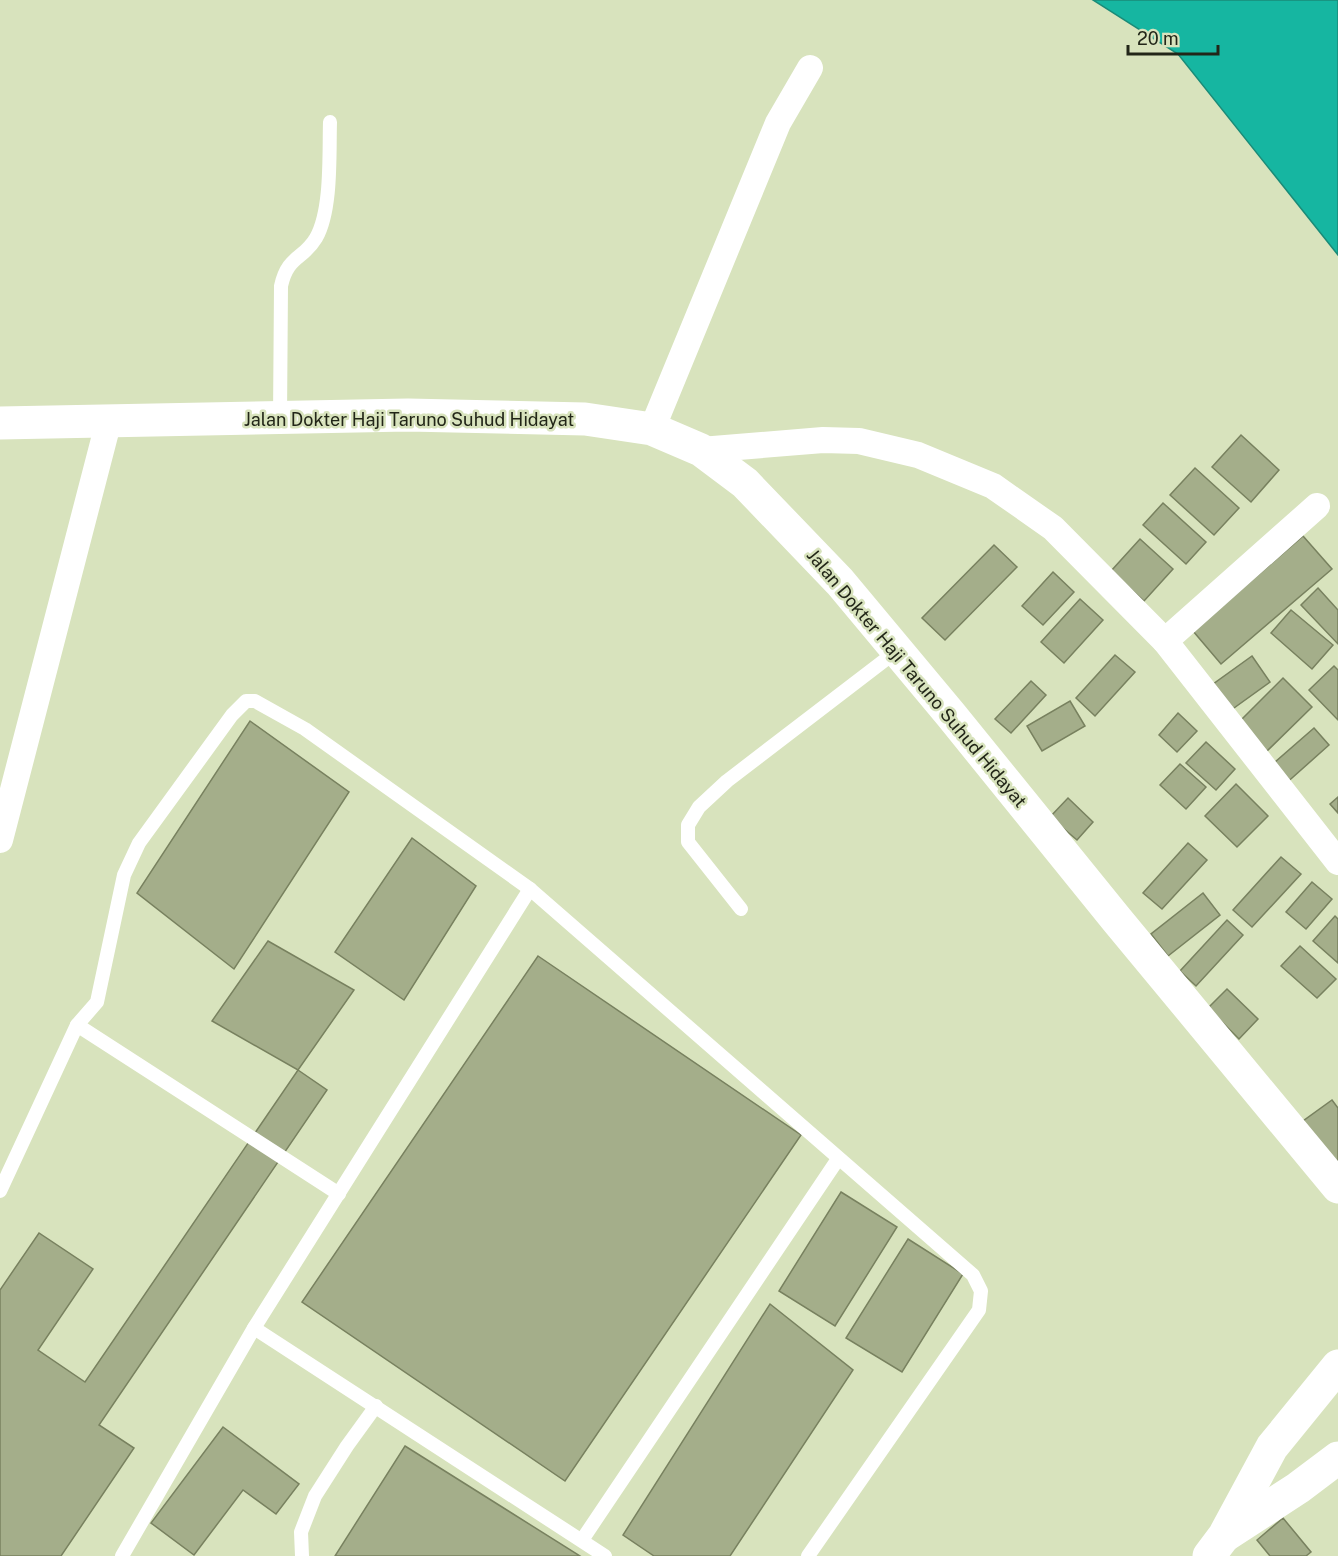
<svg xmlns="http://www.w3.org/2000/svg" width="1338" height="1556" font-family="'Public Sans',sans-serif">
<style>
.water{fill:#16b6a1;stroke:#1a8b78;stroke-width:1.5}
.building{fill:#a4ae8a;stroke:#78815f;stroke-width:1.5}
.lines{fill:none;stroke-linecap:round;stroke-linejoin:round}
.service{stroke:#fff;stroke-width:14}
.minor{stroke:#fff;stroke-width:26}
.tertiary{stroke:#fff;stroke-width:33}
.primary{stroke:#fff;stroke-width:33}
.labels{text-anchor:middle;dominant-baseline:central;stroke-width:5;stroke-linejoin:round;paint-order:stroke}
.street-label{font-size:18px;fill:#222618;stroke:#d8e3bd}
</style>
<rect width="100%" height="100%" fill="#d8e3bd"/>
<path class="water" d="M1093,0h245v255l-160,-201z"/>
<g class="building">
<path d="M1241,435l38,35 -28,32 -39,-35z"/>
<path d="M1195,468l44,40 -25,27 -44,-40z"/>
<path d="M1163,503l43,39 -20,22 -43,-39z"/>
<path d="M1303,536l29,33 -111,95 -28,-33z"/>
<path d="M1140,539l33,30 -29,32 -33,-30z"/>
<path d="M994,545l23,22 -72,73 -23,-22z"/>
<path d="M1053,572l21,20 -31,33 -21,-19z"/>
<path d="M1318,588l20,22v34l-37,-39z"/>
<path d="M1080,599l23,21 -39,43 -23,-21z"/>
<path d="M1291,610l42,35 -21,24 -41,-36z"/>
<path d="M1115,655l20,17 -40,44 -19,-18z"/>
<path d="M1252,656l18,26 -43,31 -18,-26z"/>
<path d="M1334,666l4,4v50l-29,-30z"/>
<path d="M1283,678l29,29 -48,47 -28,-29z"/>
<path d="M1031,681l15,14 -35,38 -16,-14z"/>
<path d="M1070,701l15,25 -43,25 -15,-25z"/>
<path d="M1178,713l19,18 -20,21 -18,-17z"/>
<path d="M250,721l99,71 -115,177 -97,-76z"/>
<path d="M1314,728l15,17 -46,41 -16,-17z"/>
<path d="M1206,742l29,27 -19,21 -30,-27z"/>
<path d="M1180,764l26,23 -20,22 -26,-24z"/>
<path d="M1236,784l32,32 -31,31 -32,-31z"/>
<path d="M1338,797v16l-8,-9z"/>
<path d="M1068,798l25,24 -16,18 -27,-23z"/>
<path d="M412,838l64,48 -72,114 -69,-48z"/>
<path d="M1188,843l19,17 -45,49 -19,-16z"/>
<path d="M1281,857l20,17 -49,53 -19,-17z"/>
<path d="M1312,882l20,17 -26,30 -20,-17z"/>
<path d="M1203,893l17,22 -52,41 -17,-22z"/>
<path d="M1335,916l3,3v44l-25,-22z"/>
<path d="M1227,920l16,15 -47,51 -16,-15z"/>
<path d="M268,941l86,49 -56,80 -86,-49z"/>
<path d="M1300,946l36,33 -19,19 -36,-32z"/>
<path d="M538,956l263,179 -236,346 -263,-179z"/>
<path d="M1227,989l31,30 -19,20 -31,-31z"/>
<path d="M298,1070l29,20 -228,335 35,23 -73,108h-61v-266l39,-57 54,36 -55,81 47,32z"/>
<path d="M1332,1100l6,8v52l-4,3 -31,-42z"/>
<path d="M841,1192l56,35 -62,99 -56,-35z"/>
<path d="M908,1239l55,35 -61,98 -56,-34z"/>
<path d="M770,1304l83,66 -123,186h-76l-31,-21z"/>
<path d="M223,1427l76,57 -23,30 -33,-24 -49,65 -43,-32z"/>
<path d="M405,1446l175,110h-245z"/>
<path d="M1283,1518l28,34 -5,4h-36l-13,-16z"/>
</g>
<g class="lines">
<g class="service">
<path d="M280,418l1,-132c7,-31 22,-26 35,-48 16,-28 13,-84 14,-116"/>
<path d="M741,909l-53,-67v-17l11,-18 28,-26 171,-131"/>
<path d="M77,1025l262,169"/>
<path d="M0,1191l77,-166 20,-23 27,-127 15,-32 93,-128 14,-14h9l50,28 225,160 443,386 8,16 -2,19 -171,246"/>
<path d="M254,1328l351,228"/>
<path d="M582,1540l256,-381"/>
<path d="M122,1556l132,-228 276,-439"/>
<path d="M302,1556l-1,-24 14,-36 32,-50 29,-40"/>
</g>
<g class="minor">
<path d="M652,429l126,-306 32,-55"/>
<path d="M701,450l122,-10 36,1 59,14 75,31 60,42 112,113 173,221"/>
<path d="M1165,641l152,-135"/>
<path d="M0,840l109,-420"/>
</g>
<path class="tertiary" d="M0,423l408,-8 177,4 67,10 49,21 44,33 95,99 111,133 166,205 221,267"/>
<g class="primary">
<path d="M1226,1535l72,-47 40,-30"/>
<path d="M1209,1556l15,-20 48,-89 66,-81"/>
</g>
</g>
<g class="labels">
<g class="street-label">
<text x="409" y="419">Jalan Dokter Haji Taruno Suhud Hidayat</text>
<text transform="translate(917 678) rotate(50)">Jalan Dokter Haji Taruno Suhud Hidayat</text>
</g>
</g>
<path d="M1128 45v9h90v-9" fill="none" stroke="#222618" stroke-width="3"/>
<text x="1137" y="45" font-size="18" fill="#222618" stroke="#d8e3bd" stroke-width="4.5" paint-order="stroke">20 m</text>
</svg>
